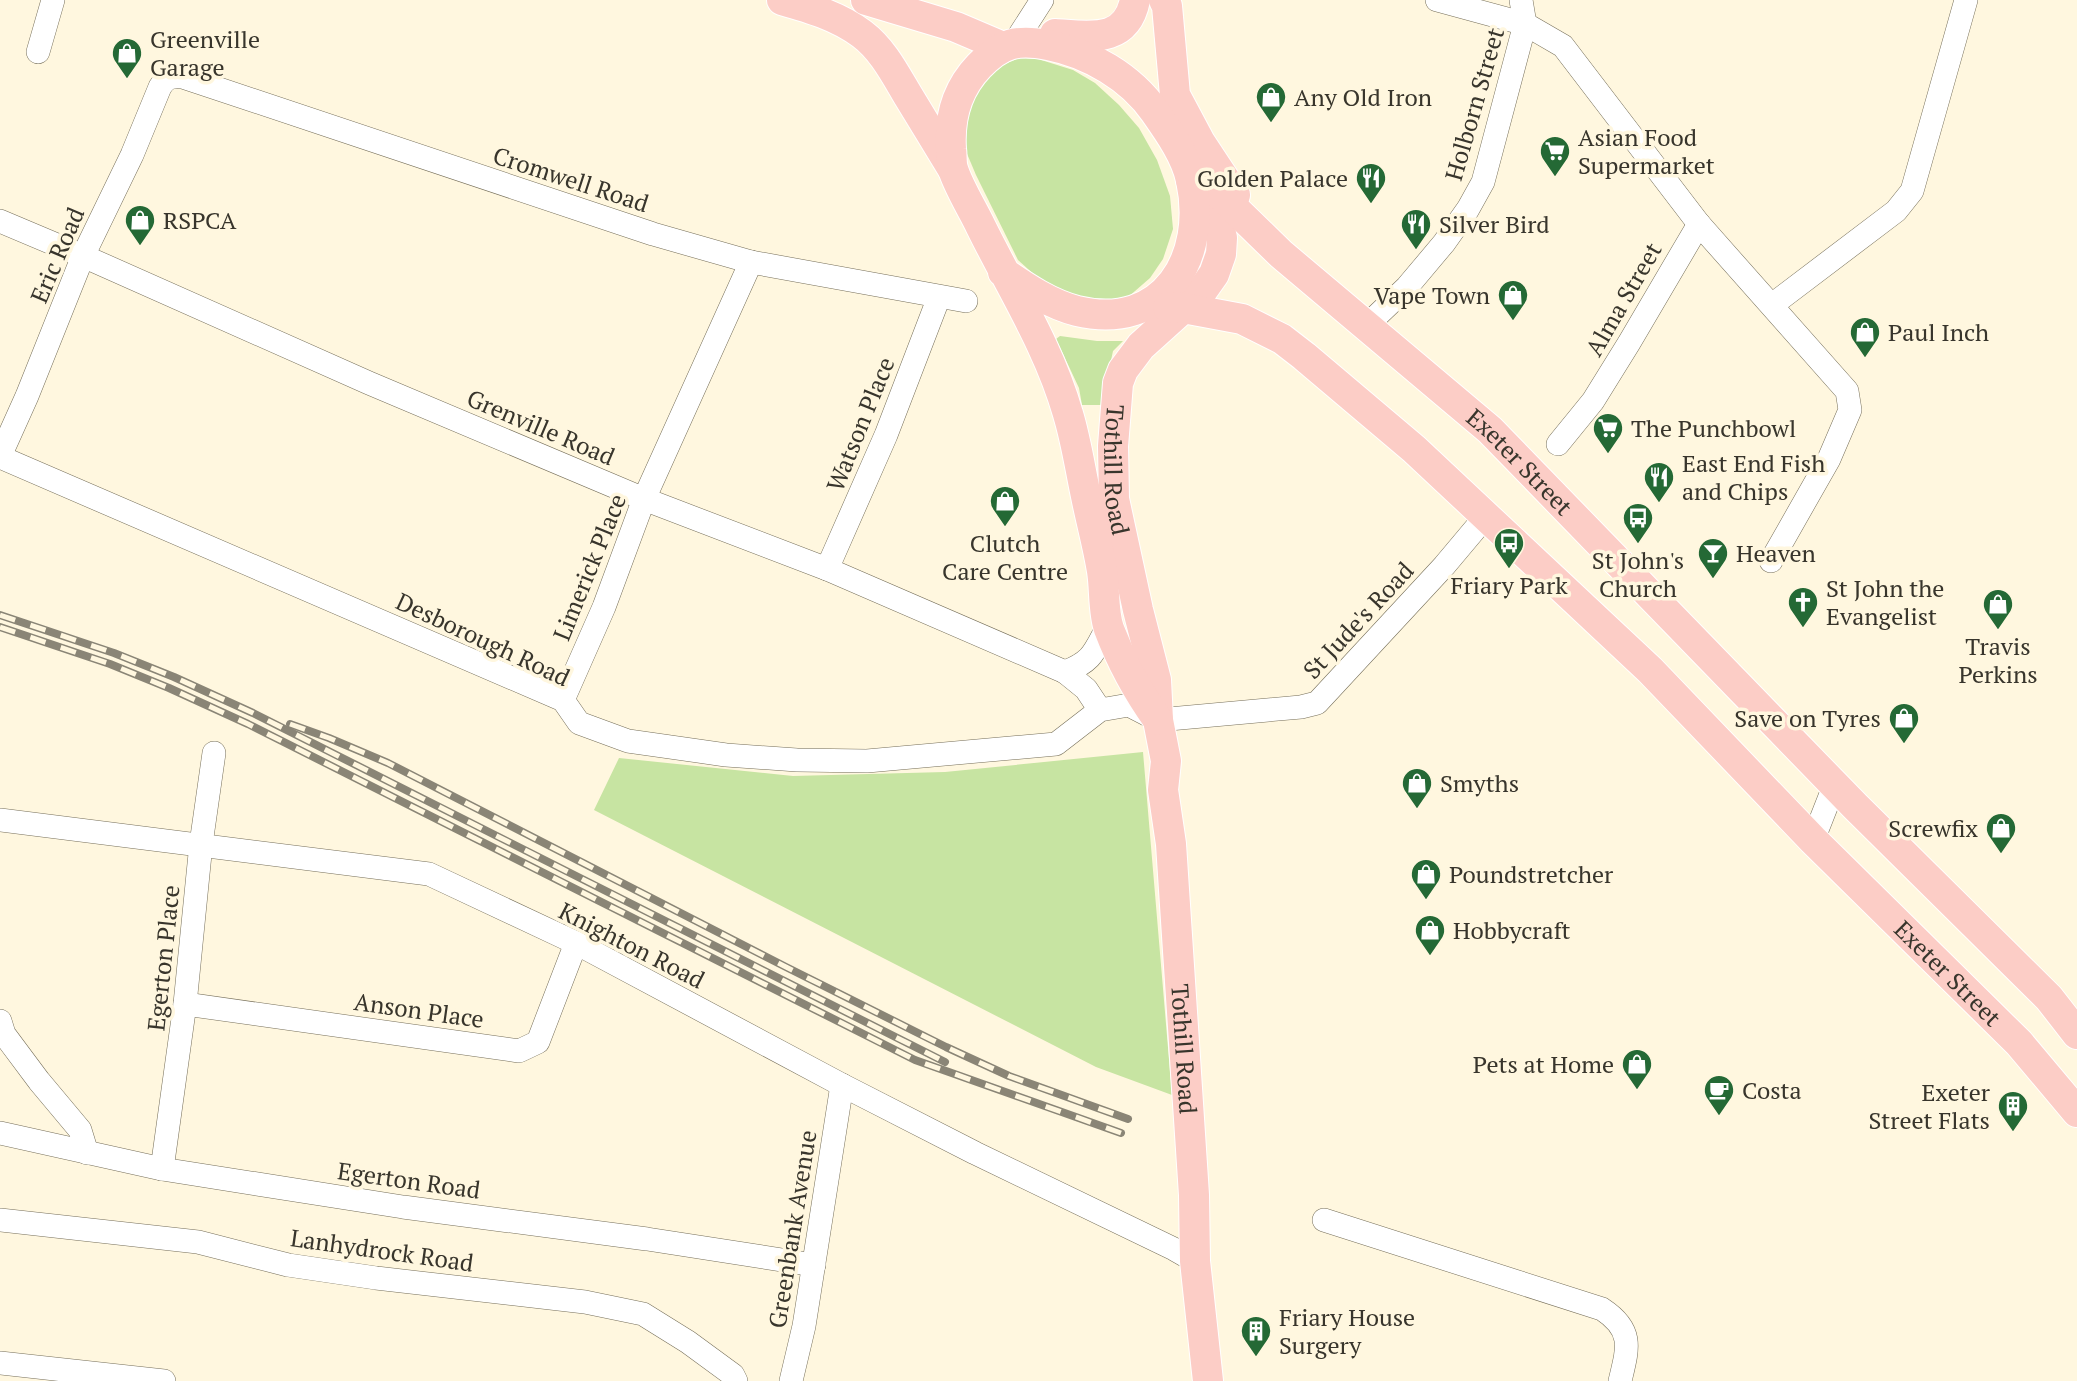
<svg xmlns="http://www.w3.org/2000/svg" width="2077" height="1381" font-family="'PT Serif',serif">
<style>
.green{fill:#c7e4a2}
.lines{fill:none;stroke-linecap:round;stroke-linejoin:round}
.minor-casing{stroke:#766f5a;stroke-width:24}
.major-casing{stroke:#fff;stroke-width:32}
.minor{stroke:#fff;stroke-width:23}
.major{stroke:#fccdc6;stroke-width:30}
.rail-casing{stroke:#8a8576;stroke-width:8}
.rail{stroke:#fff7df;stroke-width:5;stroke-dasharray:16;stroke-linecap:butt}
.labels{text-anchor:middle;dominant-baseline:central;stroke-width:7;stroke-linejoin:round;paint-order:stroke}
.poi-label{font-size:24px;fill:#38352c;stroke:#fff7df;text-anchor:start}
.street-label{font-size:24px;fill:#38352c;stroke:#fff7df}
</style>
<rect width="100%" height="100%" fill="#fff7df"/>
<g class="green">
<path d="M1019,58l19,1 35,11 22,13 24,22 20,23 18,32 13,36 3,33 -10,30 -13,19 -23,20 -27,4 -50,-13 -32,-29 -42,-85 -11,-26v-36l4,-10 21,-29 12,-9z"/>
<path d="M1060,336l37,5h26l-10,10 -7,33 1,21h-25l-3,-17 -23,-49z"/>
<path d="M1143,752l29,343 -76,-28 -502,-257 25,-52 174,18 152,-4z"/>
</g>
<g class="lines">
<g class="minor-casing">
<g id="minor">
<path d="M1437,0l88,24 38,22 136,178 148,167 3,19 -21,49 -58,102"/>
<path d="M1015,42l27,-42"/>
<path d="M38,52l15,-52"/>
<path d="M0,221l83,35 286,127 275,116 183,70 238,103 21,17 14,21"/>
<path d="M1772,305l124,-94 16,-20 54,-191"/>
<path d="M1365,327l42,-40 37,-44 24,-34 15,-27 42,-158 -4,-24"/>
<path d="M1558,444l35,-43 36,-58 70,-119"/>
<path d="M0,456l27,-60 56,-140 49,-101 28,-68c6,-10 12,-11 23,-10l470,157 98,28 215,39"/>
<path d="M0,457l563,243 16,23 49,18 98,14 71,5 70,1 189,-17 44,-34 29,-5 29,15 143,-13 16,-4 127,-137 42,-50"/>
<path d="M827,569l59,-134 53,-138"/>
<path d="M1065,672c28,-11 29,-20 43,-46"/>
<path d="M563,700l41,-93 40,-108 107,-237"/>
<path d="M0,820l429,54 147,69 266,142 133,68 199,96 21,12"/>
<path d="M1813,840l22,-56"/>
<path d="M185,1004l334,47 19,-9 38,-99"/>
<path d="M0,1021l4,13 35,47 41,49 7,23"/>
<path d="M0,1133l162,36 241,38 244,32 167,26"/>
<path d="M162,1169l23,-165 16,-160 13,-91"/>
<path d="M0,1220l198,22 90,23 88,13 209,24 58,12 45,28 45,33 3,6"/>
<path d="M1324,1220l278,89c32,21 26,39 18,72"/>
<path d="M0,1363l164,18"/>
<path d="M791,1381l13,-55 38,-241"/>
</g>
</g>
<g class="major-casing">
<g id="major">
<path d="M782,0c28,8 56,16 80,34 20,15 32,38 45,60 15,25 30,49 45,74"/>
<path d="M866,0l90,27 47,20"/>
<path d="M1164,0l3,6 8,89 25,47 35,53"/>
<path d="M1055,34c35,2 71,10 80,-34"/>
<path id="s1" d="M1191,180l15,18 11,20 5,20 -1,16 -7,20 -12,17 -61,55 -18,24 -5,13 -5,63 1,53 24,111 18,70 2,40 8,41 -3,29 8,54 23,351 1,66 13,120"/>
<path id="s2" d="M1207,182l74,72 209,176 365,376 194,192 28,36"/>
<path d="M1003,272c23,16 47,32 74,39 87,21 131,-54 114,-131 -5,-24 -22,-48 -36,-68 -24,-35 -66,-59 -107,-67 -31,-6 -47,-2 -69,21 -22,23 -30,52 -28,83 1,6 0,14 2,20 5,17 20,41 28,58 30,61 68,120 87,187 8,26 12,54 18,82 5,25 12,50 16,75 3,19 1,41 7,58 12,32 29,63 49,91"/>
<path id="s3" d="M1168,307l15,1 59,11 40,20 22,17 110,93 236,221 163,170 206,203 58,69"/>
</g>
</g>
<use href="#minor" class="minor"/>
<use href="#major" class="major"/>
<g class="rail-casing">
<g id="rail">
<path d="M0,615l114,38 60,24 79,36 692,349"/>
<path d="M0,627l110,37 59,24 79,36 667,336 206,73"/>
<path d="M290,724l39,14 59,25 398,204 160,80 63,29 119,43"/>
</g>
</g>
<use href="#rail" class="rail"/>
</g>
<defs>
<g id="shop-pin" transform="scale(1.575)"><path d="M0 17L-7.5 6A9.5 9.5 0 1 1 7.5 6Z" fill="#246935" stroke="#fff7df"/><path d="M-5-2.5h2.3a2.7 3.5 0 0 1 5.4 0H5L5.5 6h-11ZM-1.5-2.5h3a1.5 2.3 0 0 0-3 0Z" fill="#fff"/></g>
<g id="supermarket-pin" transform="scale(1.575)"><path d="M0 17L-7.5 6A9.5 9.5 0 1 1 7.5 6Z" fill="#246935" stroke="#fff7df"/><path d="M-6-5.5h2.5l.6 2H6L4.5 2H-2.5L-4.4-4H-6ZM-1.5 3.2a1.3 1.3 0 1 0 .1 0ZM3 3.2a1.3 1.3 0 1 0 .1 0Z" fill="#fff"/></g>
<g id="restaurant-pin" transform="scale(1.575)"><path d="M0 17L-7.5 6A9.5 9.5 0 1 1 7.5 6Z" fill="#246935" stroke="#fff7df"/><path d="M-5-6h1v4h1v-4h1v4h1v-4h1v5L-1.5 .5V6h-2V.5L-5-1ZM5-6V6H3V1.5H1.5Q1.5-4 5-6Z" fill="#fff"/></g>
<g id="bus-pin" transform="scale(1.575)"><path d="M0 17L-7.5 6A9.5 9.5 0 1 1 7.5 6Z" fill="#246935" stroke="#fff7df"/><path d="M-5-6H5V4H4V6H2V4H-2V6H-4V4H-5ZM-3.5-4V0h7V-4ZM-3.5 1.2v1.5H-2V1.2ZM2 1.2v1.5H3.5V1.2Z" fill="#fff"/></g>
<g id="bar-pin" transform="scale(1.575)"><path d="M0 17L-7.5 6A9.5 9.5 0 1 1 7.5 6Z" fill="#246935" stroke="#fff7df"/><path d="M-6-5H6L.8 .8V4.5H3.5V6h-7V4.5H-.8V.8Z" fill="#fff"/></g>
<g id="church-pin" transform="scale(1.575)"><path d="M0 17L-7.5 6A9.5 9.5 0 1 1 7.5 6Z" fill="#246935" stroke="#fff7df"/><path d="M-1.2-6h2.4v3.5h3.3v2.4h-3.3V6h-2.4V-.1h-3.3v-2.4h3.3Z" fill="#fff"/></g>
<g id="cafe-pin" transform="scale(1.575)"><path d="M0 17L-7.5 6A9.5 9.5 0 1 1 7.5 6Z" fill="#246935" stroke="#fff7df"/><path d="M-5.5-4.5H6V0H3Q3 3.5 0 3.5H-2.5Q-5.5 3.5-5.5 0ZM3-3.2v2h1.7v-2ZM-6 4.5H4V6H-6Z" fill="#fff"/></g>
<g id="building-pin" transform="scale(1.575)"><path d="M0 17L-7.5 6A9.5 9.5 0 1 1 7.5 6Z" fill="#246935" stroke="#fff7df"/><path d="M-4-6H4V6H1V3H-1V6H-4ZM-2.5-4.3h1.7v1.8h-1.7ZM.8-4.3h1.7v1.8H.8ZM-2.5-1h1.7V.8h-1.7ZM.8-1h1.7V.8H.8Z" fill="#fff"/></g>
</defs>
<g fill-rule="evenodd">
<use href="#shop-pin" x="127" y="53"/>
<use href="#shop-pin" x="1271" y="97"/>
<use href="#supermarket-pin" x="1555" y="151"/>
<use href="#restaurant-pin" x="1371" y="178"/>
<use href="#shop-pin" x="140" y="220"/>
<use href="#restaurant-pin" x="1416" y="224"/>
<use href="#shop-pin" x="1513" y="295"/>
<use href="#shop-pin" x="1865" y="332"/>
<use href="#supermarket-pin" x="1608" y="428"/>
<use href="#restaurant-pin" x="1659" y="477"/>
<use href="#shop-pin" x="1005" y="501"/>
<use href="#bus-pin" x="1638" y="518"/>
<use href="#bus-pin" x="1509" y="543"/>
<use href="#bar-pin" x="1713" y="553"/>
<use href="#church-pin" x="1803" y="602"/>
<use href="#shop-pin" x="1998" y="604"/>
<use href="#shop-pin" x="1904" y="718"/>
<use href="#shop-pin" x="1417" y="783"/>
<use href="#shop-pin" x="2001" y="828"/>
<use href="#shop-pin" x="1426" y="874"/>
<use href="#shop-pin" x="1430" y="930"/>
<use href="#shop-pin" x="1637" y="1064"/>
<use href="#cafe-pin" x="1719" y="1090"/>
<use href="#building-pin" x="2013" y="1106"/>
<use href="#building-pin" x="1256" y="1331"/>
</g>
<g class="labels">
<g class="poi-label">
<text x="150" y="39">Greenville<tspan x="150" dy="28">Garage</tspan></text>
<text x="1294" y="97">Any Old Iron</text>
<text x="1578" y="137">Asian Food<tspan x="1578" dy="28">Supermarket</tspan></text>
<text x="1348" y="178" text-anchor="end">Golden Palace</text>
<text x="163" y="220">RSPCA</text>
<text x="1439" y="224">Silver Bird</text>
<text x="1490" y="295" text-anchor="end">Vape Town</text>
<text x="1888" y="332">Paul Inch</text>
<text x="1631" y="428">The Punchbowl</text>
<text x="1682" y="463">East End Fish<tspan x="1682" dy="28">and Chips</tspan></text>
<text x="1005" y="543" text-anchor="middle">Clutch<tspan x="1005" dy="28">Care Centre</tspan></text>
<text x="1736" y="553">Heaven</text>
<text x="1638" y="560" text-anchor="middle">St John's<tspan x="1638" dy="28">Church</tspan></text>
<text x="1509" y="585" text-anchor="middle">Friary Park</text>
<text x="1826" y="588">St John the<tspan x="1826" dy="28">Evangelist</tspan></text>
<text x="1998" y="646" text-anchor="middle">Travis<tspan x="1998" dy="28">Perkins</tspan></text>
<text x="1881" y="718" text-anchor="end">Save on Tyres</text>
<text x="1440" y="783">Smyths</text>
<text x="1978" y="828" text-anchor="end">Screwfix</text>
<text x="1449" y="874">Poundstretcher</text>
<text x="1453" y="930">Hobbycraft</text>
<text x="1614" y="1064" text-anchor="end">Pets at Home</text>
<text x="1742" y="1090">Costa</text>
<text x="1990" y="1092" text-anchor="end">Exeter<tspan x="1990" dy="28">Street Flats</tspan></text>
<text x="1279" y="1317">Friary House<tspan x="1279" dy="28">Surgery</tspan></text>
</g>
<g class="street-label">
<text transform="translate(1474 104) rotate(-74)">Holborn Street</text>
<text transform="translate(571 179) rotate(18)">Cromwell Road</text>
<text transform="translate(57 255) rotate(-67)">Eric Road</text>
<text transform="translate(1623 299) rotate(-60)">Alma Street</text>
<text transform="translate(860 424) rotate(-68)">Watson Place</text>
<text transform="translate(541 427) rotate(23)">Grenville Road</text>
<text stroke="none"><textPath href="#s2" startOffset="420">Exeter Street</textPath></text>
<text stroke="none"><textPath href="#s1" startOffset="338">Tothill Road</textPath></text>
<text transform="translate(589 567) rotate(-68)">Limerick Place</text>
<text transform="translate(1358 620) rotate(-47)">St Jude's Road</text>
<text transform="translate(483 639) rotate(25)">Desborough Road</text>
<text transform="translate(632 945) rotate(27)">Knighton Road</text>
<text transform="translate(163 958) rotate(-84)">Egerton Place</text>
<text stroke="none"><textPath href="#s3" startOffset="1040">Exeter Street</textPath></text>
<text transform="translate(419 1010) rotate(8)">Anson Place</text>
<text stroke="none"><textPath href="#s1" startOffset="924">Tothill Road</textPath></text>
<text transform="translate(409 1180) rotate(8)">Egerton Road</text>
<text transform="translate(792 1229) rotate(-81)">Greenbank Avenue</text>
<text transform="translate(382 1250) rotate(8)">Lanhydrock Road</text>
</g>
</g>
</svg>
